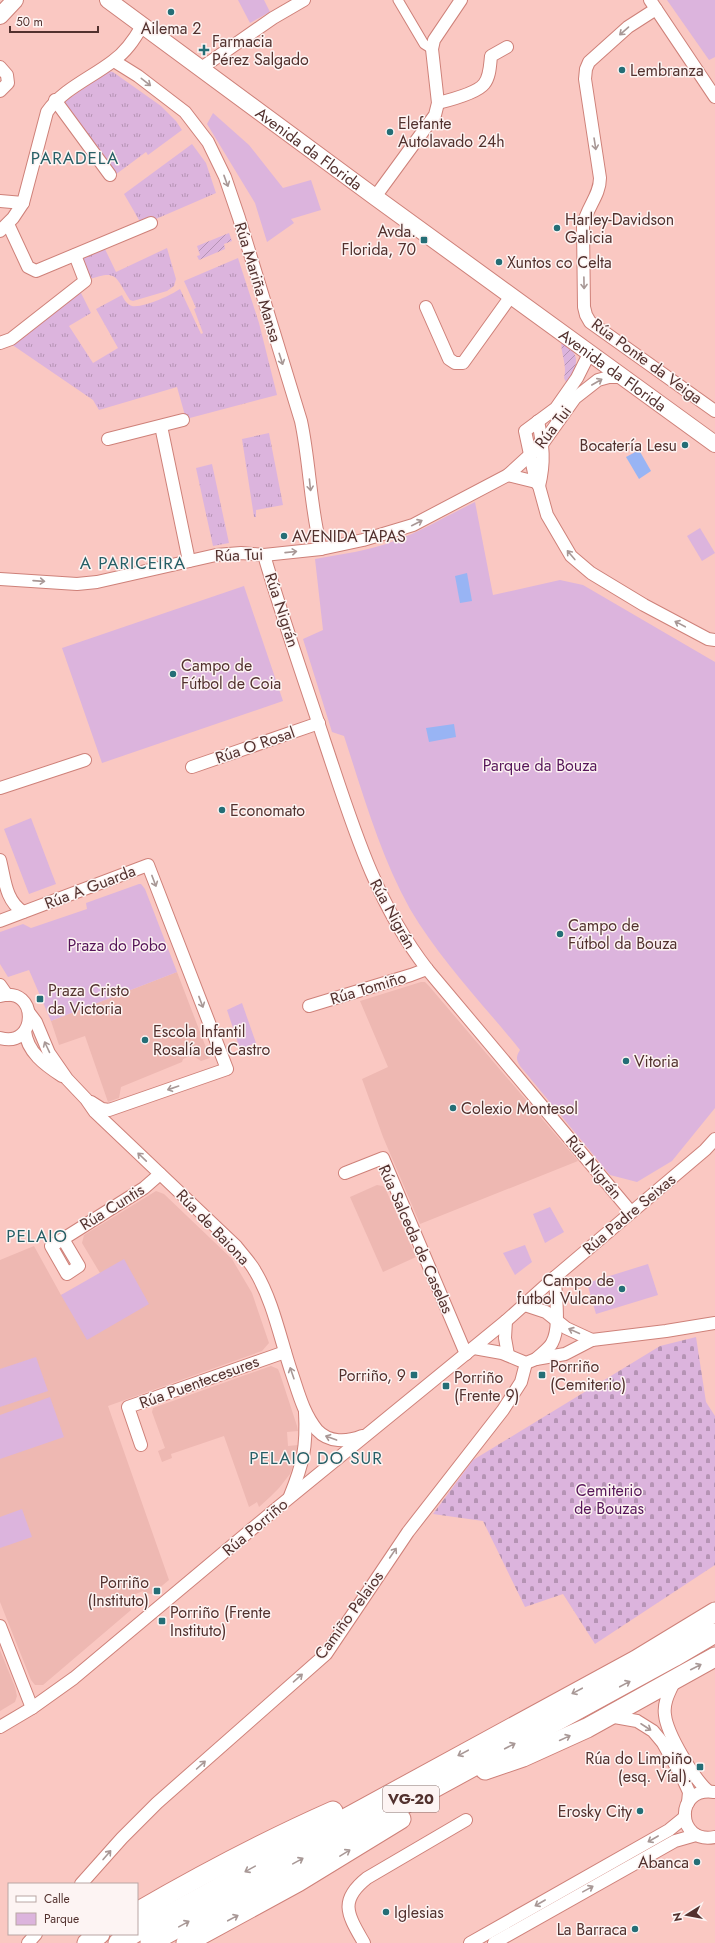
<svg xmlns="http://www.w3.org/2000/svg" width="715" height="1943" font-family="Jost,sans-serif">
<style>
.built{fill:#eeb8b2}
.grass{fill:url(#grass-tufts)}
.cemetery{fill:url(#cemetery-stones)}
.park{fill:#dcb4dd}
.garden{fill:url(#garden-furrows)}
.water{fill:#98b4f4}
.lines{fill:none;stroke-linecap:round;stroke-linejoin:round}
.pedestrian-casing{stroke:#ce8179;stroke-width:11}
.minor-casing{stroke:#ce8179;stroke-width:14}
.secondary-casing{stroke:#ce8179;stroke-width:18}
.trunk-casing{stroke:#ce8179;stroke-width:21}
.pedestrian{stroke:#fff;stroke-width:9}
.minor{stroke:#fff;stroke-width:12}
.secondary{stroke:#fff;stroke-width:16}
.trunk{stroke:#fff;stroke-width:19}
.oneway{stroke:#a89896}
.poi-dot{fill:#246e76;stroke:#fdf4f3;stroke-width:1.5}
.labels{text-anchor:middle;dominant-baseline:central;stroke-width:3;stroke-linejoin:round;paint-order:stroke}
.shield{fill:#fdf4f3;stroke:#856c69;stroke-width:1}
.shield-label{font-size:15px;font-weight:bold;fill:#52312e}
.poi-label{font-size:16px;fill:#52312e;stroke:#fdf4f3;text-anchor:start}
.street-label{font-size:16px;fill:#52312e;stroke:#fdf4f3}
.park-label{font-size:16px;fill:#561559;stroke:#fdf4f3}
.neighbourhood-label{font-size:17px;letter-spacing:1px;fill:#265f66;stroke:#fdf4f3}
</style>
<defs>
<pattern id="grass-tufts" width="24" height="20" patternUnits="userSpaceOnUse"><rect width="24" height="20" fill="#dcb4dd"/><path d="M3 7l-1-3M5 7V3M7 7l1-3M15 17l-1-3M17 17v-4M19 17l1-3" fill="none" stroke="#b593b4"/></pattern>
<pattern id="cemetery-stones" width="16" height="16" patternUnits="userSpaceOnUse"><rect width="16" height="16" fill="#dcb4dd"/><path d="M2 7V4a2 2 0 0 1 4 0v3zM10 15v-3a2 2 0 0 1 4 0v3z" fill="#b593b4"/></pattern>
<pattern id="garden-furrows" width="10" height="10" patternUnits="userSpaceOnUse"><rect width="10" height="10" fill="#dcb4dd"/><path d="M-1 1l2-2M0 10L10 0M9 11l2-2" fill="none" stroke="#b593b4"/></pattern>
</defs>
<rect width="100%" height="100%" fill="#fac8c2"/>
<g class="built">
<path d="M177,972l33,86 -9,3 -9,-6 -9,4 -1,3 -61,25 -2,11 -11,4 -23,-66 -26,9 -8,-24z"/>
<path d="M421,982h4l4,4 149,175 -158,63 -37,-87 -21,-58 26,-12 -28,-66z"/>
<path d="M377,1185l6,1 3,4 30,67 -33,15 -33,-75z"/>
<path d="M156,1191l8,3 68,65 20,34 17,50 -7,8 -154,55 61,174 -17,14 -7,-1 -2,-2 -17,7 5,12 -88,75h-8l-4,-5 -31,-78v-342l34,-14 27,49 18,-7 21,-15 -18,-30 2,-8z"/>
<path d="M271,1366l7,3 2,5 17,52 1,5 -11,1 1,14 10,-1 -1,11 -7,18 -11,14 -9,9 -11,10 -2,-5 -8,5 -25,-71 -53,18 1,4 -10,4 -4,-11 7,-3 -13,-36 1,-4z"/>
<path d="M0,1650l15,37 2,9 -2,6 -15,9z"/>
</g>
<g class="grass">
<path d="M109,71l4,1 48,34 15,15 6,9 -34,25 -2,-3 -31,23 -51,-73z"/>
<path d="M192,144l14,19 10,30 -74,32 -18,-31z"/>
<path d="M104,247l12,25 51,-24 9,31 -2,7 -7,5 -34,10 -3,-1c-15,-23 -12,-31 -42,-20l-8,-23z"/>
<path d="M238,258l21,65 18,72 -91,24 -9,-32 -78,23 -6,-10 -82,-56 68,-55 12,24 -22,13 24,37 25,-15 -22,-39 26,-14c2,5 5,9 10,11 12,2 39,-11 48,-17l21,45 2,-1 -9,-24 2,-1 -12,-27z"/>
<path d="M269,433l14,72 -27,5v7h-2l-12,-78z"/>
<path d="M212,464l17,79 -16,3 -17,-78z"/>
</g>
<path class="cemetery" d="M696,1337l10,65 9,14v149l-120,79 -32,-50 -38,13 -42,-86 -50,-7 40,-54 187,-114z"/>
<g class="park">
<path d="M238,0h26l6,12 -20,11z"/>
<path d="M667,0h48v57l-6,3z"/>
<path d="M213,113l36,32 34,43 28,-8 10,30 -30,9 3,4 -27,19 -12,-39 -48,-79z"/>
<path d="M475,502l18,93 67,-15 23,5 132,77v446l-43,53 -35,21 -27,-7 -90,-109c-4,-6 -4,-10 0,-16 -37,-46 -80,-90 -110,-141 -30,-54 -47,-115 -66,-173l-12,-4 -29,-93 20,-9 -8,-71c26,-5 54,-8 79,-18 28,-10 54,-26 81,-39z"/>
<path d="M700,528l15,25 -13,8 -15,-25z"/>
<path d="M244,586l39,115 -181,62 -40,-115z"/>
<path d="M31,818l25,66 -27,10 -25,-65z"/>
<path d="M139,884h2l4,5 32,83 -126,49 -22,-51 -21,7 -8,-13v-32l23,-8 8,4 56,-19 -1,-6z"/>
<path d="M242,1003l14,40 -16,6 -13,-39z"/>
<path d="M550,1207l14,25 -19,11 -12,-29z"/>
<path d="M525,1245l7,17 -17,13 -12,-22z"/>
<path d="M124,1259l25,45 -62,36 -26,-45z"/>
<path d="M648,1264l10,31 -62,19 -9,-31z"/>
<path d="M36,1357l12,34 -48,16v-38z"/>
<path d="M50,1397l14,40 -64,22v-44z"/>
<path d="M22,1509l10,28 -32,11v-31z"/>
</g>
<g class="garden">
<path d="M229,233l3,8 -8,3 1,5 -26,11 -2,-4 3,-1 -3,-9z"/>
<path d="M562,341c20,15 16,23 5,43l-3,-6c4,-13 -5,-29 -2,-37z"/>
</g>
<g class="water">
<path d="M639,450l12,21 -12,8 -13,-22z"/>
<path d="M467,573l5,28 -12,2 -5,-27z"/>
<path d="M454,724l2,13 -27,5 -3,-14z"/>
</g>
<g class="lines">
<g class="pedestrian-casing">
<path id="pedestrian" d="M398,0l26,44 8,5"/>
</g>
<g class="minor-casing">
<g id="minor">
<path d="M650,0l65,97"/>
<path d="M656,9l-28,18 -39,35 -3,7 -1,10 15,99c0,18 -14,30 -17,48l1,81 2,8 4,7 125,89"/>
<path d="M114,61l24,15 47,36 23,30 17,35 14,41 62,203c9,42 9,86 20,128"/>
<path d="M0,67l7,8 1,8 -8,8"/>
<path d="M200,69l73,-51 31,-18"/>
<path d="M55,100l55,75"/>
<path d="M438,103c12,-3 39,-10 46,-19 6,-7 6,-19 7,-28l16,-9"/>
<path d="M375,197l60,-82 3,-12 -6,-54 2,-9 27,-40"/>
<path d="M0,201l23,2"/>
<path d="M8,224l20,43 8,4 115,-48"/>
<path d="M0,231l13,-13 10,-15 24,-91c16,-23 44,-34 66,-51 13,-9 21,-21 29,-35"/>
<path d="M426,307l23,52 6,4h8l48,-67"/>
<path d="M0,343l11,-4 74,-58 -10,-26"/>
<path d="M590,352l-13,26 -21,30 -31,23 11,51 3,4 8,29 24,41 20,17 53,32 64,34 7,1"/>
<path d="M538,421c5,24 7,41 1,65"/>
<path d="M161,426l28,135"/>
<path d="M108,439l75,-19"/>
<path d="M508,475l28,7"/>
<path d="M264,555c18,62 40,124 60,185 27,80 50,161 103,229l204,243"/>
<path d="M0,579l77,5 20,-2 119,-27 25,-2 23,2 57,-6 42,-9 50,-15 95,-50 35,-32 32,-45 23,-18 11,-3h14"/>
<path d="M192,767l127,-44"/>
<path d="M0,788l85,-28"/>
<path d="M0,860c5,19 5,40 23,52"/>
<path d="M0,921l148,-56 79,204 -118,41 -7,-1 -11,-7"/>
<path d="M0,985l7,10"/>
<path d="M0,996c39,-11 38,53 0,42"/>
<path d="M309,1006l102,-31 16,-6"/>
<path d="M30,1014l6,8 13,31 18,26 19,20 9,13 141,134c6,8 14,16 19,25 18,30 25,67 36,100 7,20 12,42 26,59 12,13 30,12 45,6"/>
<path d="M25,1031c2,21 20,34 37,45"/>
<path d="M345,1173l38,-15 83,196"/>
<path d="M63,1239l16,27 -12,8 -16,-28 12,-7 81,-51 16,-14"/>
<path d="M525,1305l21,7 20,16 26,12"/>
<path d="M506,1321l-1,17 3,17"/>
<path d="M474,1348l28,5 24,10 10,-4 29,-5 27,-14 74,-9 49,-8"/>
<path d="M536,1359c5,-5 13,-10 16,-16 9,-16 3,-48 3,-66"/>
<path d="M141,1445l-13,-38 157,-55"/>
<path d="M290,1496c13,-32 17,-49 15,-84"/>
<path d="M0,1626l32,82"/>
<path d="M675,1680c-5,11 -12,22 -10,35 2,19 29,64 43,76"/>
<path d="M609,1716l28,5 16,10 10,12 20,36 6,13 -1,11"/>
<path d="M0,1727l32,-19 42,-30 203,-170 229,-187 49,-44 150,-127 10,-11"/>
<path d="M714,1792c-40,-6 -38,53 1,45"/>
<path d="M81,1884l41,-46 35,-35 169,-149 82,-122 95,-122 18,-28 5,-19"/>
<path d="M28,1943l8,-9"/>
<path d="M364,1943c-16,-28 -26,-42 3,-65l99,-58"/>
<path d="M470,1943l199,-113 16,-13"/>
<path d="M494,1943l181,-102 21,-6"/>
</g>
</g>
<g class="secondary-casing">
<g id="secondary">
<path id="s1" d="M108,0l267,197 340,247"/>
<path d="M0,16l15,-16"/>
</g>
</g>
<g class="trunk-casing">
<g id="trunk">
<path d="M485,1770l38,-13 64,-29 128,-71"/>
<path d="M137,1912c64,-37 128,-71 196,-101"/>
<path d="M137,1932l499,-272 79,-48"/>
<path d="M87,1943l13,-9"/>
<path d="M118,1943l15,-9"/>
<path d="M150,1943l524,-286 41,-24"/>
<path d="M186,1943l112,-61 103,-63"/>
</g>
</g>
<use href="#pedestrian" class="pedestrian"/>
<use href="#minor" class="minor"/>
<use href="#secondary" class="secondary"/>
<use href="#trunk" class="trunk"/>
</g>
<defs><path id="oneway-shaft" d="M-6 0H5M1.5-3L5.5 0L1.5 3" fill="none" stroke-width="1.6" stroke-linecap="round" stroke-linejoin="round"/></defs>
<g class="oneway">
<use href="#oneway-shaft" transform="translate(624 31) rotate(139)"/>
<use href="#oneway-shaft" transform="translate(146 82) rotate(38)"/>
<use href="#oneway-shaft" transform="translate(595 144) rotate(81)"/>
<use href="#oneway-shaft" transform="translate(226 181) rotate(70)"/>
<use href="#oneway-shaft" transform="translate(584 283) rotate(89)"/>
<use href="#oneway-shaft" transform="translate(281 359) rotate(72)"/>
<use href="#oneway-shaft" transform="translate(597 382) rotate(-30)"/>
<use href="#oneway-shaft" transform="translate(310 485) rotate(84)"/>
<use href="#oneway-shaft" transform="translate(417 523) rotate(-27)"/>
<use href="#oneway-shaft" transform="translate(291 552) rotate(-6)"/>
<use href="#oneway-shaft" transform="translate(571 555) rotate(-130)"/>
<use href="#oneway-shaft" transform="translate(39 581) rotate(4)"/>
<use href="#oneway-shaft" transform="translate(680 624) rotate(-152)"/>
<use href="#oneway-shaft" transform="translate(154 881) rotate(69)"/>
<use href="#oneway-shaft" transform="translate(201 1002) rotate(69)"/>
<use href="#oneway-shaft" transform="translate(47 1047) rotate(-115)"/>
<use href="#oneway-shaft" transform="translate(173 1088) rotate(161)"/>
<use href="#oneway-shaft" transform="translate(142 1157) rotate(-136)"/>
<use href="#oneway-shaft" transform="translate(574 1331) rotate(-156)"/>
<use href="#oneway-shaft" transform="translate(292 1373) rotate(-109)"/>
<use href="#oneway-shaft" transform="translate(331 1438) rotate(-160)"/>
<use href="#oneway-shaft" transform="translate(393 1553) rotate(-56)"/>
<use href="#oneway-shaft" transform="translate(696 1667) rotate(-27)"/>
<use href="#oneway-shaft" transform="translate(298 1678) rotate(-41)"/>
<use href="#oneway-shaft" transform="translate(625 1684) rotate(-28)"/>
<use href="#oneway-shaft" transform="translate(577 1691) rotate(152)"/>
<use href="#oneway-shaft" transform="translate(646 1727) rotate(33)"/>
<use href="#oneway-shaft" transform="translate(565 1738) rotate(-25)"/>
<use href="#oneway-shaft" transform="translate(510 1746) rotate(-28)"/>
<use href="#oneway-shaft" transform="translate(463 1753) rotate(152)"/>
<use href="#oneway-shaft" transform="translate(201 1765) rotate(-42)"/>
<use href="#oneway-shaft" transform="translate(653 1839) rotate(150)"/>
<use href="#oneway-shaft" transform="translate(345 1853) rotate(-31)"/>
<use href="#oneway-shaft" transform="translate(107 1855) rotate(-49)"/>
<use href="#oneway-shaft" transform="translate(298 1861) rotate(-29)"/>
<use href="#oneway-shaft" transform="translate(250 1869) rotate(151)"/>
<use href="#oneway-shaft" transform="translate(588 1889) rotate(-29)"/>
<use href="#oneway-shaft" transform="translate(540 1903) rotate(150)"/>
<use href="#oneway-shaft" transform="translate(233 1918) rotate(-28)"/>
<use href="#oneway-shaft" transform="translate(184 1924) rotate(-29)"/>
</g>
<g class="poi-dot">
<circle cx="171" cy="12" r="4"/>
<path d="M202 44h4v4h4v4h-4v4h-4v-4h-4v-4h4z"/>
<circle cx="622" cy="70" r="4"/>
<circle cx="390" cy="132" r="4"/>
<circle cx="557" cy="228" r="4"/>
<rect x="420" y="236" width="8" height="8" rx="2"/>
<circle cx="499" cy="262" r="4"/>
<circle cx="685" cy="445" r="4"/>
<circle cx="284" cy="536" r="4"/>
<circle cx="173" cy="674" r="4"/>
<circle cx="222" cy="810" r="4"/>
<circle cx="560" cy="934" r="4"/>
<rect x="36" y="995" width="8" height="8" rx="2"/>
<circle cx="145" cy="1040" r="4"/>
<circle cx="626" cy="1061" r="4"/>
<circle cx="453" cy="1108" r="4"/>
<circle cx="622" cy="1289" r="4"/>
<rect x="410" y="1371" width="8" height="8" rx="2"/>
<rect x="538" y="1371" width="8" height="8" rx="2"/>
<rect x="442" y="1382" width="8" height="8" rx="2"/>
<rect x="153" y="1587" width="8" height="8" rx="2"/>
<rect x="158" y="1617" width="8" height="8" rx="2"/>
<rect x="696" y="1763" width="8" height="8" rx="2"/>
<circle cx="640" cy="1811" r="4"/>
<circle cx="697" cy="1862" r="4"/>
<circle cx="386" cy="1912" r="4"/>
<circle cx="635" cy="1929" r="4"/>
</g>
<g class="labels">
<rect class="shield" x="383" y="1786" width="56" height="26" rx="3"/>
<g class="shield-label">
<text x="411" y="1799">VG-20</text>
</g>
<g class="poi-label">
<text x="171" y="28" text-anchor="middle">Ailema 2</text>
<text x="212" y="41">Farmacia<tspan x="212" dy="18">Pérez Salgado</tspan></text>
<text x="630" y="70">Lembranza</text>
<text x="398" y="123">Elefante<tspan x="398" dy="18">Autolavado 24h</tspan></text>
<text x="565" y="219">Harley-Davidson<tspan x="565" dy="18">Galicia</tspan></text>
<text x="416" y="231" text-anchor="end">Avda.<tspan x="416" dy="18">Florida, 70</tspan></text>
<text x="507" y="262">Xuntos co Celta</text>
<text x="677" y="445" text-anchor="end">Bocatería Lesu</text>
<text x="292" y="536">AVENIDA TAPAS</text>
<text x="181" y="665">Campo de<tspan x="181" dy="18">Fútbol de Coia</tspan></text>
<text x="230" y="810">Economato</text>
<text x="568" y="925">Campo de<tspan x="568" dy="18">Fútbol da Bouza</tspan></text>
<text x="48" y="990">Praza Cristo<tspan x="48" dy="18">da Victoria</tspan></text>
<text x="153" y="1031">Escola Infantil<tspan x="153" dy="18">Rosalía de Castro</tspan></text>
<text x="634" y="1061">Vitoria</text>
<text x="461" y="1108">Colexio Montesol</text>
<text x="614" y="1280" text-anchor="end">Campo de<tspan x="614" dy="18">futbol Vulcano</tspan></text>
<text x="550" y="1366">Porriño<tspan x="550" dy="18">(Cemiterio)</tspan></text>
<text x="406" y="1375" text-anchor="end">Porriño, 9</text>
<text x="454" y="1377">Porriño<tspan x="454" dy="18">(Frente 9)</tspan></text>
<text x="149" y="1582" text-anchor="end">Porriño<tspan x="149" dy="18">(Instituto)</tspan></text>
<text x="170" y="1612">Porriño (Frente<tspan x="170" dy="18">Instituto)</tspan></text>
<text x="692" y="1758" text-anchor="end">Rúa do Limpiño<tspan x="692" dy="18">(esq. Víal).</tspan></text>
<text x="632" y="1811" text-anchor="end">Erosky City</text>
<text x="689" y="1862" text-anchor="end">Abanca</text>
<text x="394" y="1912">Iglesias</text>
<text x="627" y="1929" text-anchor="end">La Barraca</text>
</g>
<g class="street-label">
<text stroke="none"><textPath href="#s1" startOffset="250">Avenida da Florida</textPath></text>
<text transform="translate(258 282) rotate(73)">Rúa Mariña Mansa</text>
<text transform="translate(647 361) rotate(36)">Rúa Ponte da Veiga</text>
<text stroke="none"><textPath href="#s1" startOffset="626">Avenida da Florida</textPath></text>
<text transform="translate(553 427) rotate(-53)">Rúa Tui</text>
<text transform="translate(239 555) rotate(-2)">Rúa Tui</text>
<text transform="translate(282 610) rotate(72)">Rúa Nigrán</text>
<text transform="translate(255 745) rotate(-19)">Rúa O Rosal</text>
<text transform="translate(90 887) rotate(-21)">Rúa A Guarda</text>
<text transform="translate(393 914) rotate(61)">Rúa Nigrán</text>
<text transform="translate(368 988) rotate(-17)">Rúa Tomiño</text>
<text transform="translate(594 1167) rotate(50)">Rúa Nigrán</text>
<text transform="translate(112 1207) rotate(-32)">Rúa Cuntis</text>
<text transform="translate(629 1214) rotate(-40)">Rúa Padre Seixas</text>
<text transform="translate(213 1227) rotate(46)">Rúa de Baiona</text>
<text transform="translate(416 1239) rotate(66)">Rúa Salceda de Caselas</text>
<text transform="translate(199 1382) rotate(-20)">Rúa Puentecesures</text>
<text transform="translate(255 1527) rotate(-40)">Rúa Porriño</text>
<text transform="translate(349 1615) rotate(-54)">Camiño Pelaios</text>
</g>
<g class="park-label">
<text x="540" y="765">Parque da Bouza</text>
<text x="117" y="945">Praza do Pobo</text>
<text x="609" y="1490">Cemiterio<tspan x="609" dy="18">de Bouzas</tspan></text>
</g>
<g class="neighbourhood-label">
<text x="75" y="158">PARADELA</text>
<text x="133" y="563">A PARICEIRA</text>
<text x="37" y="1236">PELAIO</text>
<text x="316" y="1458">PELAIO DO SUR</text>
</g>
</g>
<rect x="8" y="1883" width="130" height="52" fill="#fdf4f3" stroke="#b9a6a4"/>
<rect x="16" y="1896" width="20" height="6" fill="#ffffff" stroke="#b9a6a4"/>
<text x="44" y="1903" font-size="12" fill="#52312e">Calle</text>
<rect x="16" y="1913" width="20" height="12" fill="#dcb4dd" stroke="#b9a6a4"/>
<text x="44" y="1923" font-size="12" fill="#52312e">Parque</text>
<g transform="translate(687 1915) rotate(259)" stroke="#fdf4f3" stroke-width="3" paint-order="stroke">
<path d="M0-3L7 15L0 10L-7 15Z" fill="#52312e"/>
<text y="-6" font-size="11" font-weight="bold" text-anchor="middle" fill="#52312e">N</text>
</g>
<path d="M10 26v6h88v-6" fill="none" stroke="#52312e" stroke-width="2"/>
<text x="16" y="26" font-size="12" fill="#52312e" stroke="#fdf4f3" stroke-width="3" paint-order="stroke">50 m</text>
</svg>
